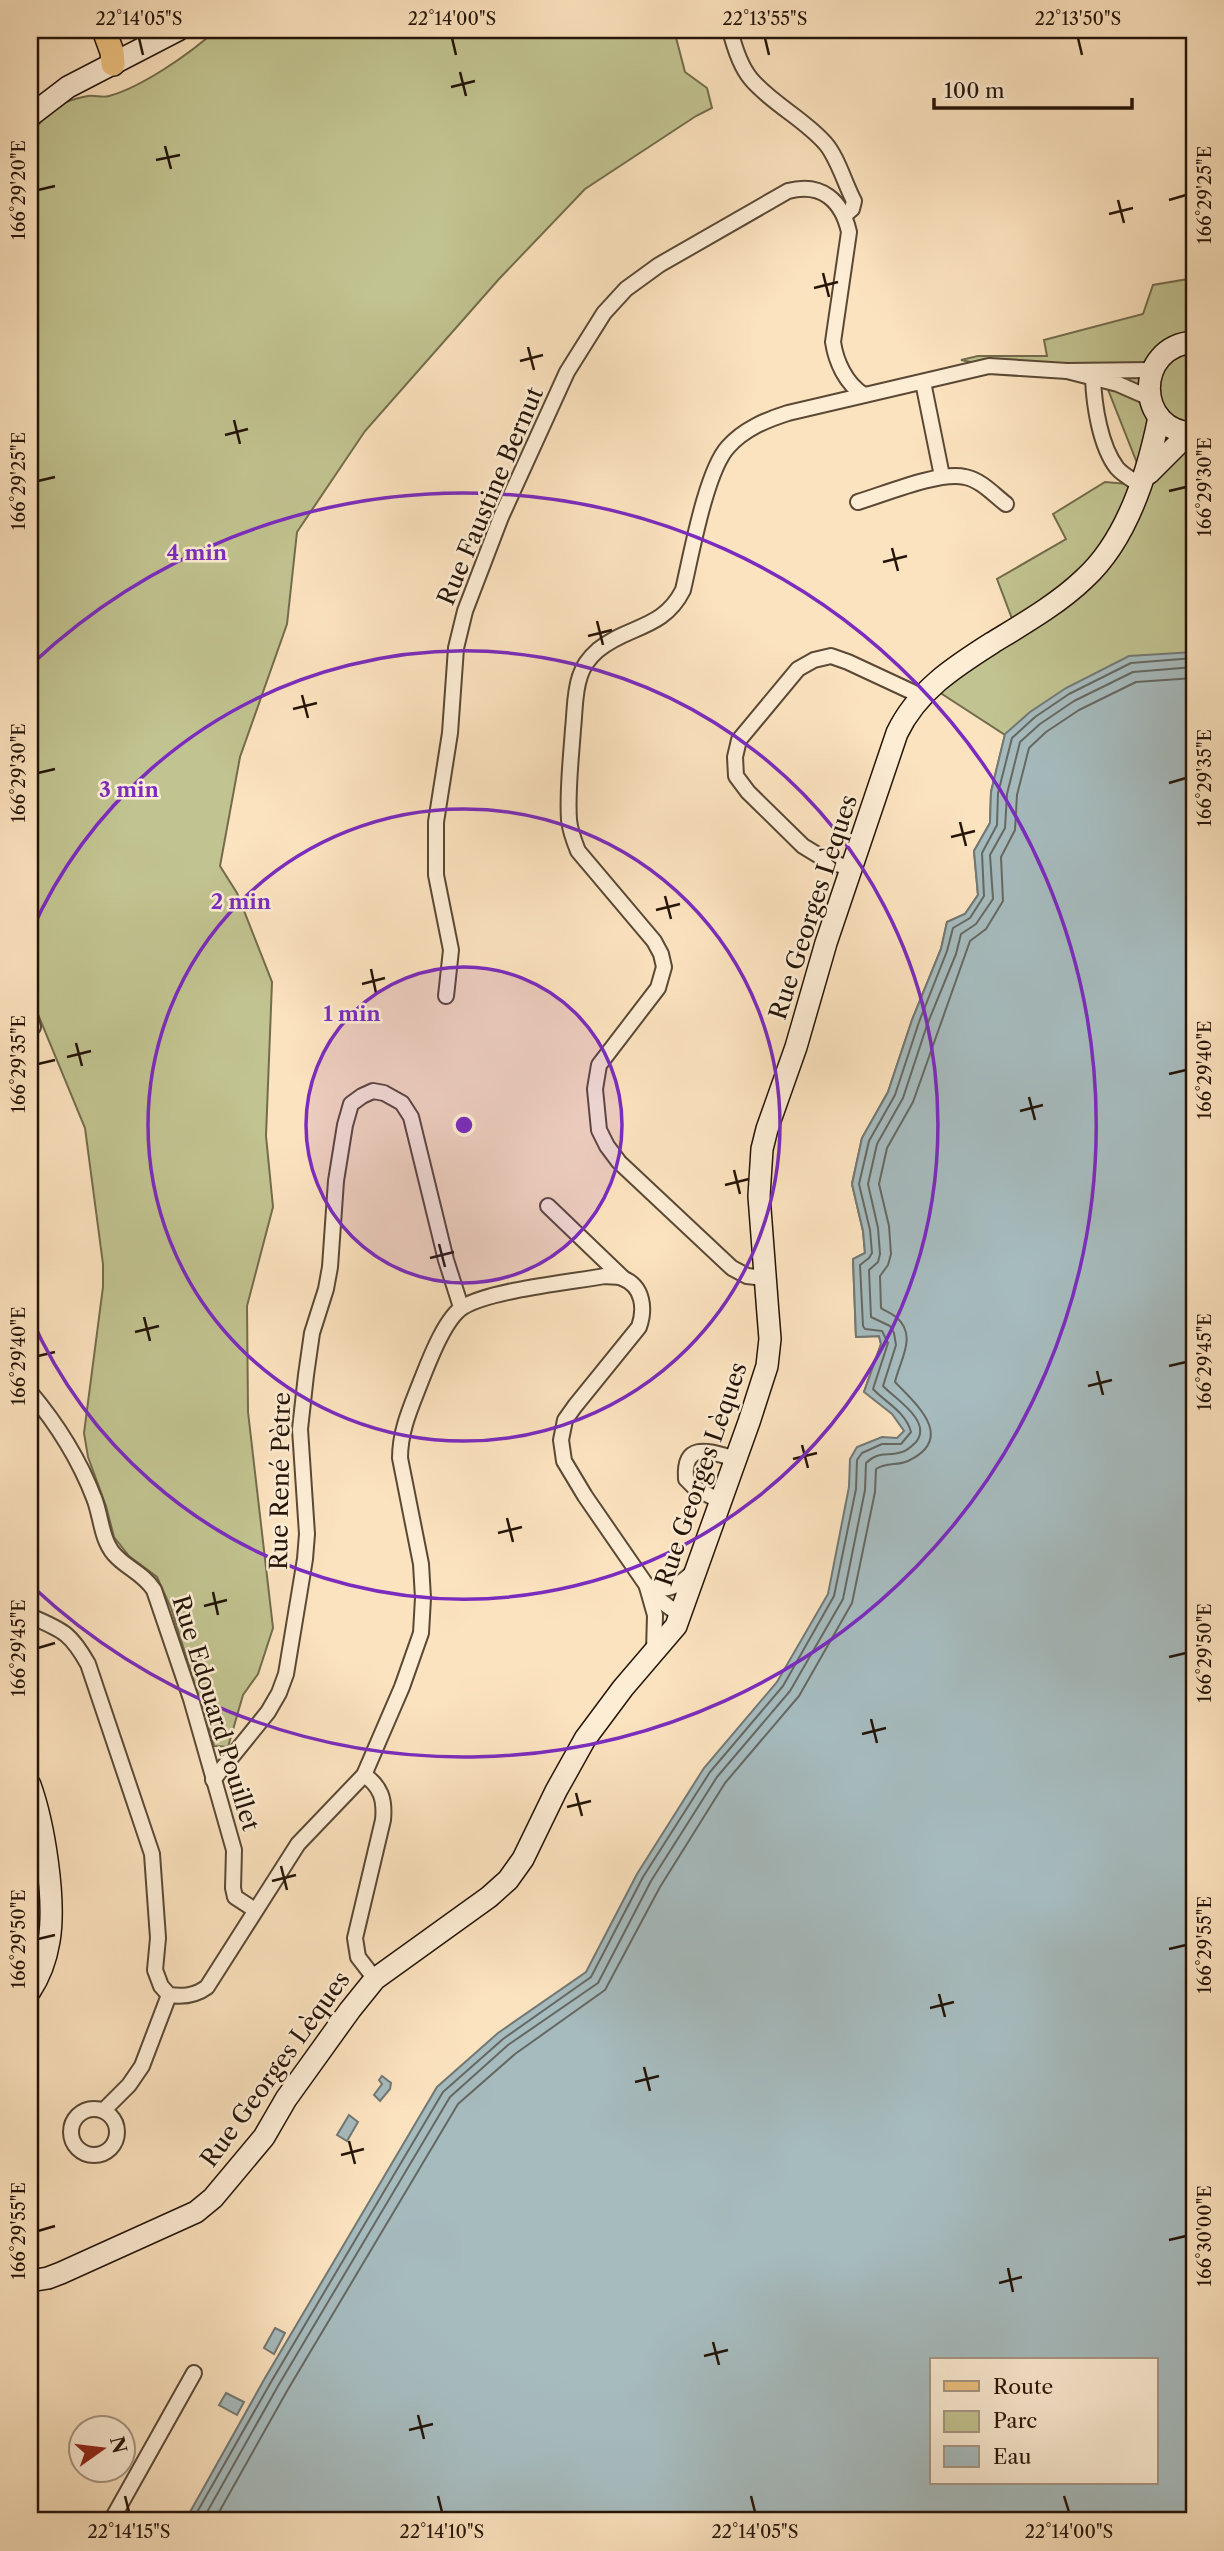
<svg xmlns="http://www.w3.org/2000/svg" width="1224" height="2551" font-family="'Libre Caslon Text',serif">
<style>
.green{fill:#c1c390;stroke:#726c4c;stroke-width:2}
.water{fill:#a6bbbe;stroke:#727875;stroke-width:2;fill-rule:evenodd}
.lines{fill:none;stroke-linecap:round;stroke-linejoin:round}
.shore{stroke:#656862;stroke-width:2}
.minor-casing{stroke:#5a4835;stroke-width:18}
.secondary-casing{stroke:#241407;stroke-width:24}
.primary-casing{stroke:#241407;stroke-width:26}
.minor{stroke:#fdedd5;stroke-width:14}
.secondary{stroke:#fdedd5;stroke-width:21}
.primary{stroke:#eec280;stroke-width:23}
.ticks{fill:none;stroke:#241407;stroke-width:2.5}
.ring{fill:none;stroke:#7b2cbf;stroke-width:3.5}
.labels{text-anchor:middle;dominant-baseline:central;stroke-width:5;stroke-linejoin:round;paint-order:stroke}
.street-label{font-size:24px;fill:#241407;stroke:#fdedd5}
.centre{fill:#7b2cbf;stroke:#fdedd5;stroke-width:3.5}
.ring-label{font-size:21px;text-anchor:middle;font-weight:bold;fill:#7b2cbf;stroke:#fdedd5;stroke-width:5;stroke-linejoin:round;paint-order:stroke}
.neatline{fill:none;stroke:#241407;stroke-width:2.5}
.ticks-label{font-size:18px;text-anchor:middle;fill:#241407}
</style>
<rect width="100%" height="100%" fill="#fce3bf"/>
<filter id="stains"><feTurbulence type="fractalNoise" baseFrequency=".00286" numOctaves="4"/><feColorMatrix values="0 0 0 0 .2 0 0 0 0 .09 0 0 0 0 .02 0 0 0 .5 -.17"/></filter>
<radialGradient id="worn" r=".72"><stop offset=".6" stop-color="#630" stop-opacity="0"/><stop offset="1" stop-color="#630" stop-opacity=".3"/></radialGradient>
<g class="green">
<path d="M216,30h458l11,42 22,16 5,20 -16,8 -111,73 -86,90 -134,152 -68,101 -10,92 -47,133 -20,109 17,27 35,89 -6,154 7,71 -26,99 1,106 25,216 -15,46 -15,21 -15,52 -14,-1 -43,-138 -14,-31 -28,-21 -15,-19 -8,-31 -18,-49 -4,-24 19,-146v-23l-18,-136 -55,-133v-856c13,-26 28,-38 58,-43 7,-1 15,2 21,0 33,-9 82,-43 107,-66z"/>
<path d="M1194,278v405l-288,666 -42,43 17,-48 -2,-8 -23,1 -3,-78 12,-6 -2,-22 -11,-47 10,-46 26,-46 24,-72 29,-71 6,-27 18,-8 13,-19 -4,-44 16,-28 1,-31 14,-57 -63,-41 -9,-10 81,-60 -17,-45 69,-40 -13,-25 52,-32 34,3 -2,-22 -36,-91 -112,-6 -28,-6 17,-4h69l-3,-16 99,-26 10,-29z"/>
</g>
<g class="water">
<path d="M1194,652v1869h-1009l80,-143 172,-291 61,-54 88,-61 51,-98 67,-106 73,-86 51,-88 21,-107 1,-28 7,-12 25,-10 15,1 7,-7 -12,-17 -28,-22 17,-48 -2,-8 -23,1 -3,-78 12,-6 -2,-22 -11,-47 10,-46 26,-46 24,-72 29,-71 6,-27 18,-8 13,-19 -4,-44 16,-28 1,-31 14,-58 25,-22 36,-24 63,-32zM1156,2360v123h-224v-123z"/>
<path d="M382,2076l9,7 -1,6 -10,12 -6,-6 8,-11 -3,-4z"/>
<path d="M349,2115l9,7 -11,19 -10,-6z"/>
<path d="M275,2328l10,5 -11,21 -10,-6z"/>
<path d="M226,2393l18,9 -7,13 -18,-10z"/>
</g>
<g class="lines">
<g class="shore">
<path d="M192,2521l79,-139 172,-290 60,-53 88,-62 52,-100 67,-105 73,-86 51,-90 22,-107 1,-29 5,-7 20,-9h19l10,-12c-5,-20 -26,-30 -38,-43l15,-46 -6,-12 -17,-2 -2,-3 -3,-61 9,-7 3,-5 -2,-23 -11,-46 10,-43 26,-46 24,-73 28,-71 6,-23 17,-10 14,-22 -2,-43 15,-28 1,-32 14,-55 23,-21 34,-23 62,-31 63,-5"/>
<path d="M202,2521l76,-135 172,-289 58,-52 90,-62 53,-102 66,-104 73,-86 53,-92 22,-109 1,-27c13,-13 22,-6 36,-11 5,-1 10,-6 14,-10 17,-21 -22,-44 -33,-56l13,-41 -2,-12 -4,-7 -19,-9 -2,-47 9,-8 2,-8 -2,-26 -10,-44 9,-40 26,-46 24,-73 29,-71 5,-20 15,-10 17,-25 -3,-44 15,-27 2,-34 13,-52 20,-18 34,-23 59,-29 61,-5"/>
<path d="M214,2521l73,-130 171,-287 57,-50 90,-64 55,-103 65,-104 74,-87 53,-93 23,-111 1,-23c11,-7 21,-3 32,-8 49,-23 7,-58 -13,-79 5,-22 23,-47 1,-65 -5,-4 -11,-6 -15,-9l-1,-32 8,-11 3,-11 -2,-28 -10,-42 8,-36 26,-46 57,-161 16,-12 17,-28 -2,-44 14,-27 2,-35 12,-47 17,-16 33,-22 57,-28 58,-4"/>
</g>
<g class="minor-casing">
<g id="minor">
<path d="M730,30c4,16 10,36 21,49 21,25 52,39 74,64 12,13 20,41 29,58l-2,8 -7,6"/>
<path d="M1093,378c1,27 7,68 24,90 6,7 16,12 23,17"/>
<path d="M923,382l19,94"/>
<path d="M1150,398l-32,-14 -51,-13 85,-1"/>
<path d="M858,502c27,-8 81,-31 107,-25 16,3 28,17 41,27"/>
<path d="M851,869l-25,-9 -23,-14 -55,-54 -12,-16 -1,-19 4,-17 59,-71 16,-9 17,-4 17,6 73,34"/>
<path d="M446,996l5,-46 -15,-75v-53l14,-89 6,-85 9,-37 36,-94 66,-145 37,-59 22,-24 33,-24 129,-74c34,-9 54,10 61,41l-16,110c3,20 13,42 31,53"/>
<path d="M30,1016l3,11"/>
<path d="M548,1206l75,72"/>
<path d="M765,1278l-18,-2 -15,-8 -113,-106 -12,-16 -8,-16 -4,-41 4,-24 59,-77 6,-21 -3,-13 -7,-13 -76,-90c-4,-10 -8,-20 -9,-31 -2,-29 2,-61 4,-91 2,-17 1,-36 7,-53 3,-10 10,-19 18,-26 30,-25 65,-20 85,-60 8,-34 23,-119 45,-143 16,-18 38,-27 60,-34l201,-47 78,5"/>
<path d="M30,1392c27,32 49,67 64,106 7,17 7,41 20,56 12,14 29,19 40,36l37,109 43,151 -1,38 2,9 20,13"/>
<path d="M720,1501l-25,-13 -9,-9c-3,-39 25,-27 50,-20"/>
<path d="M30,1616c32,14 40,16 58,48l64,190 6,84 -3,32 6,16 8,9c14,2 26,1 38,-8l91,-143 66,-69 38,-88 19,-54 2,-35 -2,-34 -21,-106c0,-28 11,-51 21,-77 8,-20 24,-63 42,-74 28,-17 108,-25 142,-31 5,1 13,0 17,2 22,8 23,32 17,49l-64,79 -10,14 -4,20 3,21 21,35 69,100 26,19"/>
<path d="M654,1651l1,-36 -8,-28c21,6 33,-2 47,-16"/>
<path d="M364,1775c17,11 21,25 19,45l-28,118 3,19 17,22"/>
<path d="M213,1780l55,-68 11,-19 7,-19 19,-115 2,-25 -7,-105 6,-54 6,-42 14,-44 4,-22 6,-86 9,-56 6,-21 11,-8 11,-5 11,2 18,10 9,14 35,143 15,47"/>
<circle cx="94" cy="2132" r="23"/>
<path d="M104,2110l25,-25 13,-19 27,-71"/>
<path d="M111,2521l83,-148"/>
</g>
</g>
<g class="secondary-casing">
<g id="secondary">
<path d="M30,116l38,-29 110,-57"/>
<path d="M1194,342c-60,4 -59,90 0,91"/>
<path d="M1149,473l40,-40"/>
<path d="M30,1785c14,39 26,115 19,156 -3,18 -9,35 -19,50"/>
<path d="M30,2281l18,-3 13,-5 135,-61 17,-14 51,-61 22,-38 64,-89 25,-31 114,-82 19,-17 15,-21 33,-68 29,-52 38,-51 53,-62 73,-204 18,-56 3,-27 -2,-25 -9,-118 3,-47 5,-20 29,-82 30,-104 71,-210c20,-42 57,-66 95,-90 31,-19 66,-39 92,-64 43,-39 64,-107 75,-162"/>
</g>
</g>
<g class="primary-casing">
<path id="primary" d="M104,30l8,22 1,12"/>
</g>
<use href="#minor" class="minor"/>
<use href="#secondary" class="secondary"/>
<use href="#primary" class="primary"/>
</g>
<path class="ticks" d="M139,38l4,17M452,38l4,17M765,38l4,17M1078,38l4,17M460,72l6,24M451,87l24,-6M165,146l6,23M156,160l24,-5M38,190l17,-4M1118,200l6,23M1169,200l17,-5M1109,214l24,-6M823,273l6,24M814,288l24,-6M528,347l6,23M520,361l23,-6M234,420l6,24M225,435l23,-6M38,481l17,-4M1169,491l17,-4M892,548l6,23M883,562l24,-6M597,621l6,24M588,636l24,-6M302,695l6,23M293,709l24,-6M38,773l17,-4M1169,783l17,-5M960,822l6,24M951,837l24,-6M665,896l6,23M656,910l24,-6M371,969l5,24M362,984l23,-6M76,1043l6,23M67,1057l24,-6M38,1064l17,-4M1169,1074l17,-4M1029,1097l6,23M1020,1111l23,-6M734,1170l6,24M725,1185l24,-6M439,1244l6,23M430,1258l24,-6M144,1317l6,24M135,1332l24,-6M38,1356l17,-4M1169,1366l17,-4M1097,1371l6,24M1088,1386l24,-6M802,1445l6,23M793,1459l24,-6M507,1518l6,24M498,1533l24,-6M213,1592l5,23M204,1606l23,-6M38,1648l17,-5M1169,1657l17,-4M871,1719l6,24M862,1734l24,-6M576,1793l6,23M567,1807l24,-6M281,1866l6,24M272,1881l24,-6M38,1939l17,-4M1169,1949l17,-4M939,1994l6,23M930,2008l24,-6M644,2067l6,24M635,2082l24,-6M349,2141l6,23M341,2155l23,-6M38,2231l17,-5M1169,2240l17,-4M1008,2268l5,24M999,2283l23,-6M713,2342l6,23M704,2356l24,-6M418,2415l6,24M409,2430l24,-6M125,2496l4,16M438,2496l4,16M751,2496l4,16M1064,2496l5,16"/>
<circle cx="464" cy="1125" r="158" fill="#7b2cbf" fill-opacity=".12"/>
<g class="ring">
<circle cx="464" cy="1125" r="158"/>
<circle cx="464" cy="1125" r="316"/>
<path d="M31 932A474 474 0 1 1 31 1318"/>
<path d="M33 663A632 632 0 1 1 33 1587"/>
</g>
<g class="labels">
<g class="street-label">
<text transform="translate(490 496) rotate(-67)">Rue Faustine Bernut</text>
<text transform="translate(813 907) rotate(-72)">Rue Georges Lèques</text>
<text transform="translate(701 1474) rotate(-71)">Rue Georges Lèques</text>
<text transform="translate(280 1481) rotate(-89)">Rue René Pètre</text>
<text transform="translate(216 1713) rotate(73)">Rue Edouard Pouillet</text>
<text transform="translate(275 2069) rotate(-54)">Rue Georges Lèques</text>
</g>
</g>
<circle cx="464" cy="1125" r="10" class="centre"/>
<g class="ring-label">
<text x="197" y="560">4 min</text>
<text x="129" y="797">3 min</text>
<text x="241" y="909">2 min</text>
<text x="352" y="1021">1 min</text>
</g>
<rect width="1224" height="2551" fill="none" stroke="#fce3bf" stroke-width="77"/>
<rect x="930" y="2358" width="228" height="126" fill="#fdedd5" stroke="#a69683" stroke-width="2"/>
<rect x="944" y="2381" width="35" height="10" fill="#eec280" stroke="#a69683" stroke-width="2"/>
<text x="993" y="2394" font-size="21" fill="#241407">Route</text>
<rect x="944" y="2411" width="35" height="21" fill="#c1c390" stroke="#a69683" stroke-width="2"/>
<text x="993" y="2428" font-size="21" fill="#241407">Parc</text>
<rect x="944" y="2446" width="35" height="21" fill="#a6bbbe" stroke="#a69683" stroke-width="2"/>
<text x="993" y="2464" font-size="21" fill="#241407">Eau</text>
<g transform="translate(102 2449) rotate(76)"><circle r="33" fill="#fdedd5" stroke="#a69683" stroke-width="2"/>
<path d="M0-5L12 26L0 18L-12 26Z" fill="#8f2418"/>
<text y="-10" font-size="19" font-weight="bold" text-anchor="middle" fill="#241407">N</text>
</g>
<path d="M934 98v10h198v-10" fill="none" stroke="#241407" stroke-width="3.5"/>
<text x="944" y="98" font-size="21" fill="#241407" stroke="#fdedd5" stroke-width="5" paint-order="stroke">100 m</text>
<rect x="38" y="38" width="1148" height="2474" class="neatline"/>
<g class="ticks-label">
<text x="139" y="25">22°14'05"S</text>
<text x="452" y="25">22°14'00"S</text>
<text x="765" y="25">22°13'55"S</text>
<text x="1078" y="25">22°13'50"S</text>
<text transform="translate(19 190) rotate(-90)" y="6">166°29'20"E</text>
<text transform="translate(1205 195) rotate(-90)" y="6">166°29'25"E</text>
<text transform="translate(19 481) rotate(-90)" y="6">166°29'25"E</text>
<text transform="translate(1205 487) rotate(-90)" y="6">166°29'30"E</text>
<text transform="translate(19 773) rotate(-90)" y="6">166°29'30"E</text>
<text transform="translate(1205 778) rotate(-90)" y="6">166°29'35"E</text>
<text transform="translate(19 1064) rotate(-90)" y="6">166°29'35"E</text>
<text transform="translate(1205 1070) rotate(-90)" y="6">166°29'40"E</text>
<text transform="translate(19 1356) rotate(-90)" y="6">166°29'40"E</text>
<text transform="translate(1205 1362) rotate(-90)" y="6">166°29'45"E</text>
<text transform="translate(19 1648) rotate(-90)" y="6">166°29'45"E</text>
<text transform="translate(1205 1653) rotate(-90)" y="6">166°29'50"E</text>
<text transform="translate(19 1939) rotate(-90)" y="6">166°29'50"E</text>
<text transform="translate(1205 1945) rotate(-90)" y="6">166°29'55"E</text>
<text transform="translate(19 2231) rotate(-90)" y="6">166°29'55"E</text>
<text transform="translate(1205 2236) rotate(-90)" y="6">166°30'00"E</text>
<text x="129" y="2538">22°14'15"S</text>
<text x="442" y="2538">22°14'10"S</text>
<text x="755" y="2538">22°14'05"S</text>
<text x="1069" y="2538">22°14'00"S</text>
</g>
<rect width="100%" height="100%" filter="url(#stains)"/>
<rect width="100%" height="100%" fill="url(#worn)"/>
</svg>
